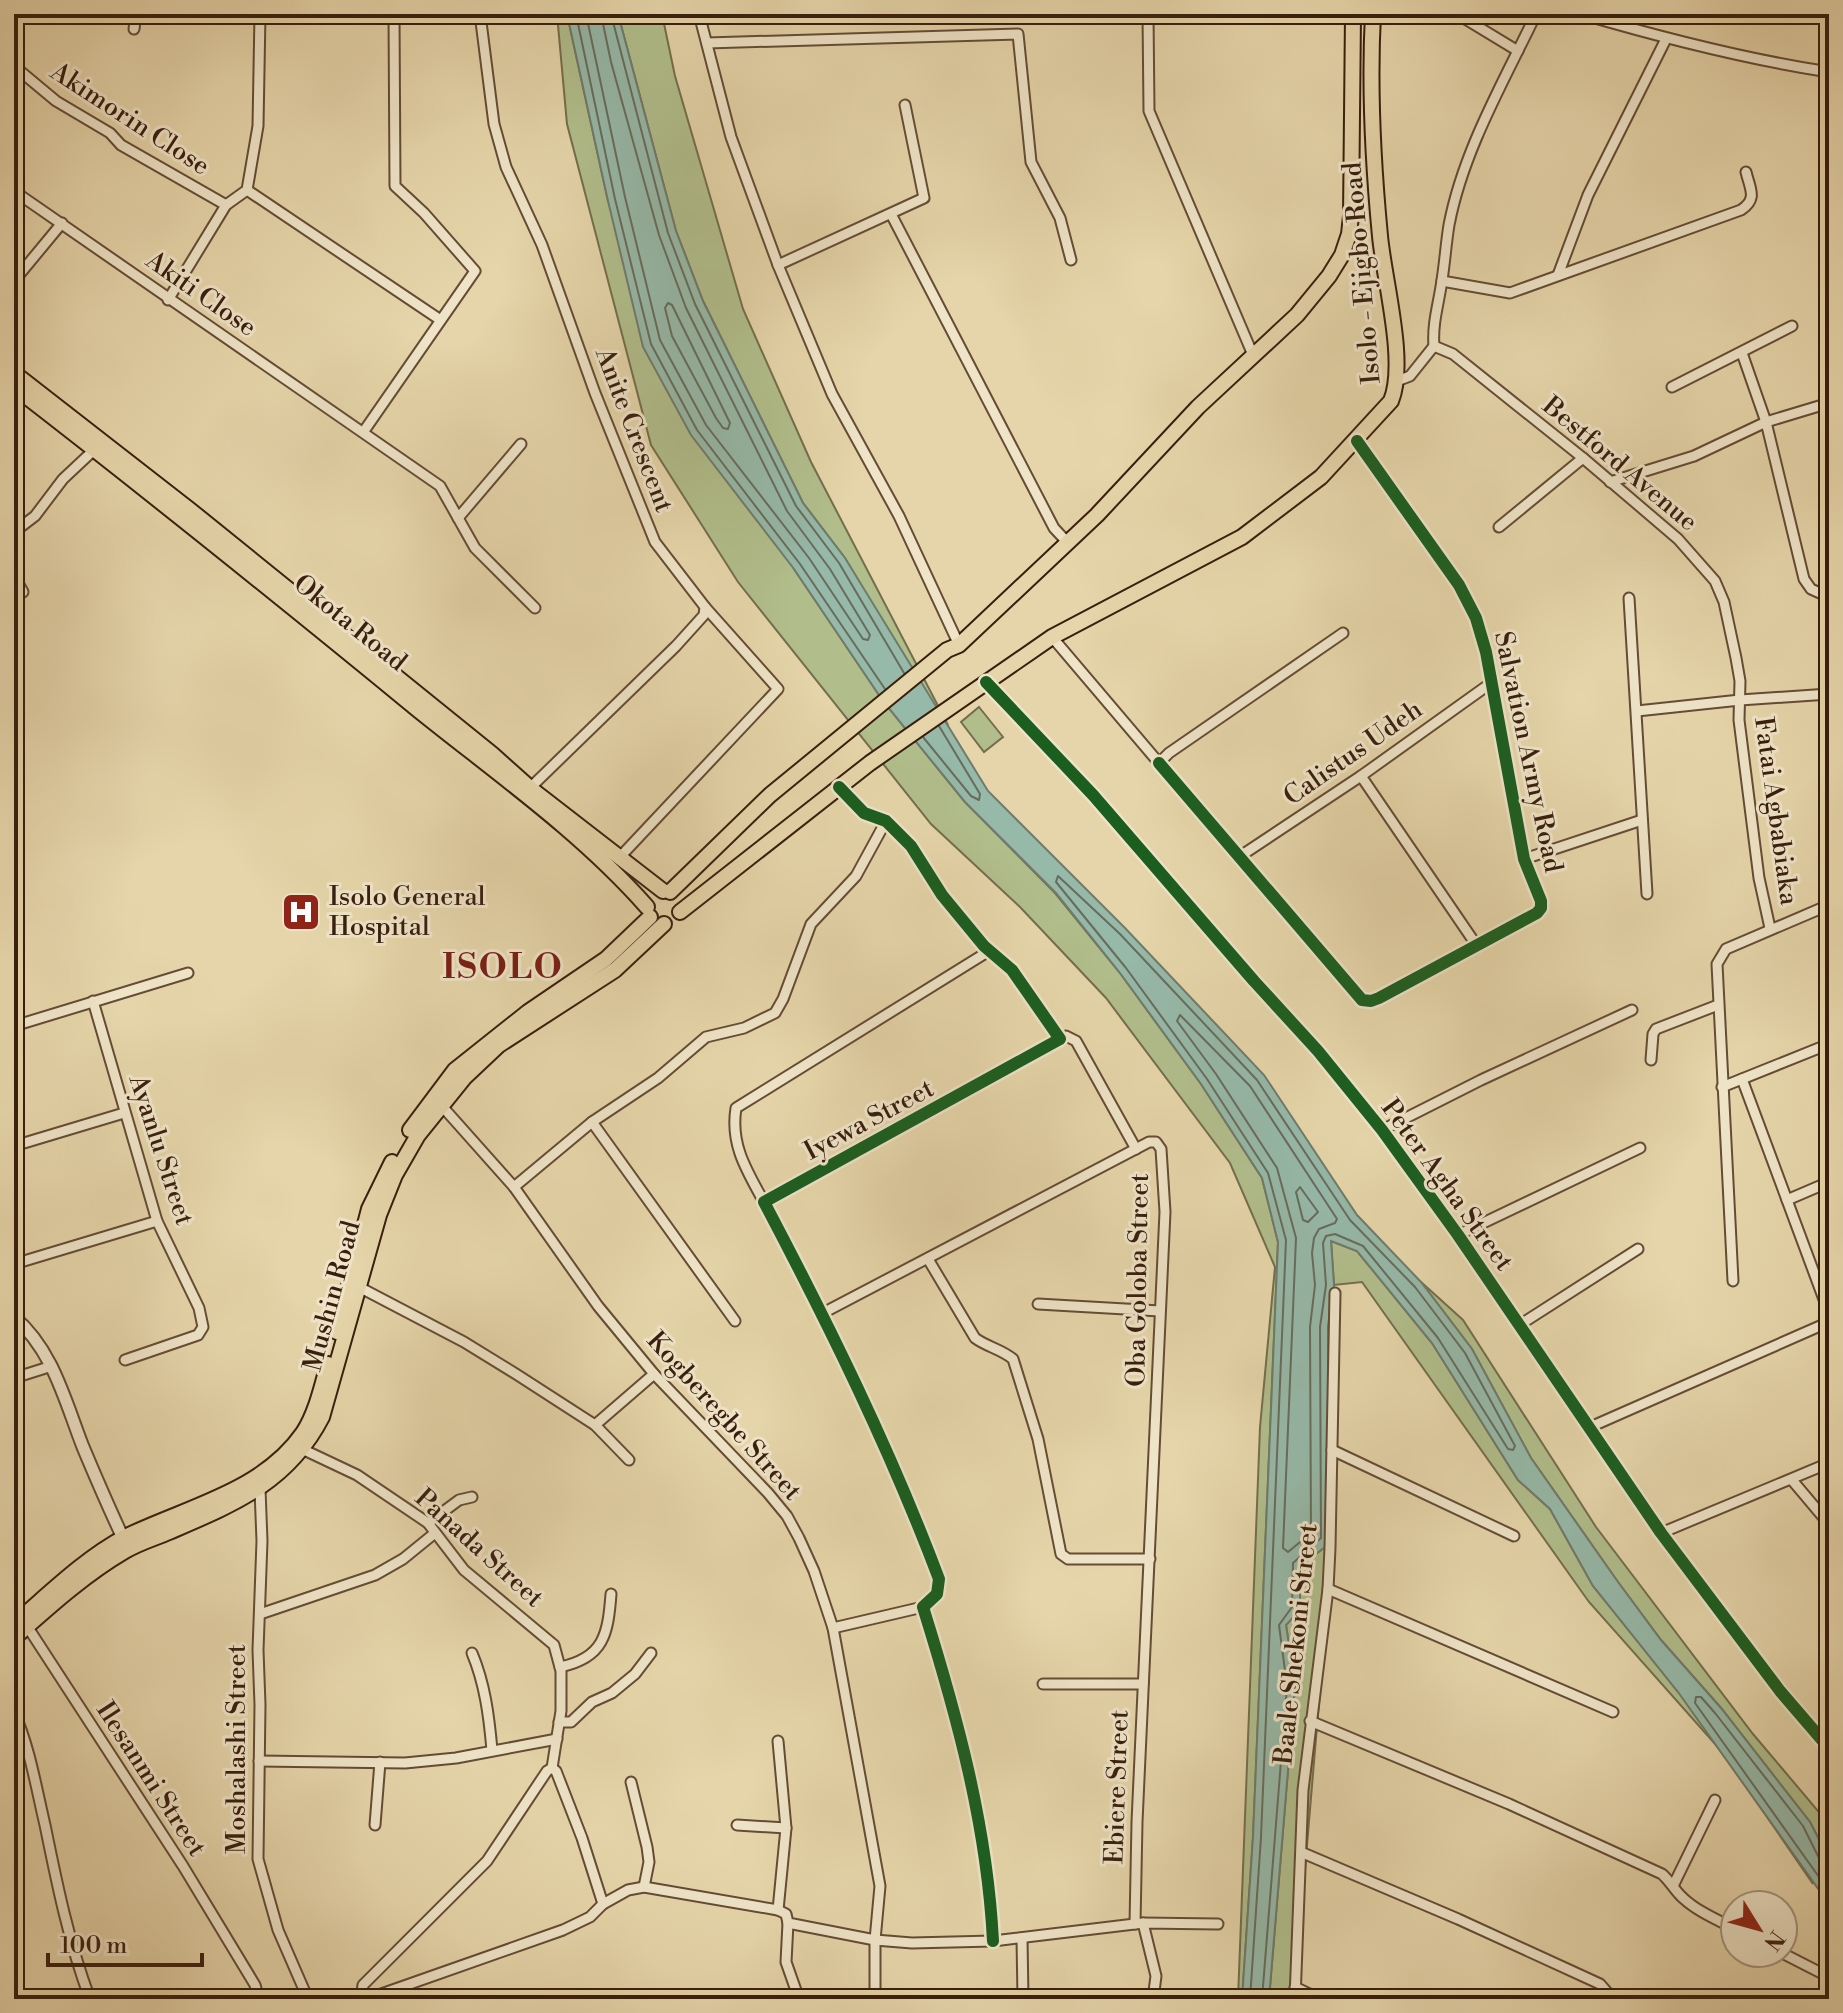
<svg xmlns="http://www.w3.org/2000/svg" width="1843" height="2013" font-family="'Libre Bodoni',serif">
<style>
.green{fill:#b1be8c;stroke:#746e4d;stroke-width:2}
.water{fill:#96b9a9;stroke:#707b6b;stroke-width:2}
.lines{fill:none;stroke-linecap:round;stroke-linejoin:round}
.shore{stroke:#676c5c;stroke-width:2}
.minor-casing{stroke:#644c35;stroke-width:13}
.tertiary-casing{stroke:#644c35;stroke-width:15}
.primary-casing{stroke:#381e0e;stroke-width:18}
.minor{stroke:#efe4c8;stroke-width:9}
.tertiary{stroke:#efe4c8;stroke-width:11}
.primary{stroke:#e6d5aa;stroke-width:14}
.cycleway-casing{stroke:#efe4c8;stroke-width:17}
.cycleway{stroke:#1b5e20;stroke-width:12}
.labels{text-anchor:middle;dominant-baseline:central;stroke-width:6;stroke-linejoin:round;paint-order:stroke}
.street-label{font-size:26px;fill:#381e0e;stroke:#efe4c8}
.poi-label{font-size:26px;fill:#381e0e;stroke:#efe4c8;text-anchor:start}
.district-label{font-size:34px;font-weight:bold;letter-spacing:2px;fill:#7a1f14;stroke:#efe4c8}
</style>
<rect width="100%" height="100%" fill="#e6d5aa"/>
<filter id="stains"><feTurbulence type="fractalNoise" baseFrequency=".0025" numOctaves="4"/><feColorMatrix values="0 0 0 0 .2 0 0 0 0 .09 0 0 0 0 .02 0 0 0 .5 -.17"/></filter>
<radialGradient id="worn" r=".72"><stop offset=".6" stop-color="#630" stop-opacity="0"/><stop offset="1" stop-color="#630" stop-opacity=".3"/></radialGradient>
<g class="green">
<path d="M557,14h10l41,187 186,368 89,132 82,101 90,91 65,80 81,111 61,94 16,64 -25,595 -11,162h-4l22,-572 15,-160 -45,-104 -124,-165 -86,-91 -89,-83 -193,-242 -87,-137 -84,-321z"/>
<path d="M618,14h44l13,62 68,233 68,153 137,263 -38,-57 -65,-110 -42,-55 -100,-202 -27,-70z"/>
<path d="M979,707l24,30 -19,15 -23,-30z"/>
<path d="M1331,1241l26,10 75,92 86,137 32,29 43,77 145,178 75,120 -89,-130 -135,-152 -227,-320 -28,3z"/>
<path d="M1421,1282l42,38 133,207 157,207 76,90v35l-19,-37 -89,-114 -60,-68 -43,-58 -87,-124 -59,-109z"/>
<path d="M1329,1544l-3,76 -32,379h-25l26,-313 -9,-61 14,-15v-44z"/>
</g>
<path class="water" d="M567,14h51l58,217 27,70 100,202 42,55 143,233 137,137 139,147 93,140 64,67 51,67 59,109 87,124 43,58 60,68 89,114 19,37v45l-151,-212 -85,-106 -43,-77 -32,-29 -86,-137 -75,-92 -26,-10 3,44 -6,41 1,218 -29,22v44l-14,15 9,61 -26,313h-27l11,-162 25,-595 -16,-64 -61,-94 -81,-111 -64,-80 -91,-91 -82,-101 -89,-132 -103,-134 -48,-88 -35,-146z"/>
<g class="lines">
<g class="shore">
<path d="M576,14l39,185 36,145 46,86 103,134 85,125"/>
<path d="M586,14l39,183 35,143 46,85 103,133 54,81 5,1 2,-5 -40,-66 -43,-58 -101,-203 -27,-73 -48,-173 -10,-48"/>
<path d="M611,14l57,219 27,71 101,202 43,57 65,110"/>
<path d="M668,303l4,2 58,118 -2,6 -5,-1 -7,-10 -44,-82 -7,-28z"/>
<path d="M923,737l48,59 8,4 1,-6 -41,-68"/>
<path d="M1180,1015l70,71 87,133 -2,4 -16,6 -5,9 -2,15 3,32 -5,42 1,206 -23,19 -5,-4 13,-310 -19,-70 -61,-94 -39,-53z"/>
<path d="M1300,1187l18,25 -10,10 -5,-2 -7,-28z"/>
<path d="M1829,1861l-10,-3 -16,-32 -88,-113 -14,-16h-5l-1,6 134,188"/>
<path d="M1250,1999l11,-162 25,-597 -18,-67 -61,-94 -81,-111 -70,-86 2,-6 62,58 137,146 93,140 65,67 50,66 50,93 -2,4 -5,-1 -70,-111 -75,-92 -28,-12 -9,2 -3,7 3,42 -6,42 1,211 -28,25 -1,44 -13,18 8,61 -25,313"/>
</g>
<g class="minor-casing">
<g id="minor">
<path d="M480,14l14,110 12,43 36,78 53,148 60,149 50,65 -1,8 -28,31 -146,142"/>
<path d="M699,14l32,123 47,128 54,129 67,122 60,129"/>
<path d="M1148,14l1,97 104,244"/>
<path d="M1457,14l61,37"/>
<path d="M1581,14c82,24 163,45 248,58"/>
<path d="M134,29l2,-15"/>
<path d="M707,43l311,-9 13,128 29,56 11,42"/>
<path d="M14,66l42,35 54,32 11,12 105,60"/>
<path d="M247,190l192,129"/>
<path d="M14,191l426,295 35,62 60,60"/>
<path d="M891,214l163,314 13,14"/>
<path d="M778,265l146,-67 -19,-93"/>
<path d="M1558,275l30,-80 78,-156"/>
<path d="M14,281l48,-58"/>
<path d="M1442,281l68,12 231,-83c17,-11 9,-21 5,-38"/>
<path d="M168,300l58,-95 21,-15 11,-64 2,-112"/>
<path d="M1434,346c-2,-23 5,-43 8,-66 3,-19 4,-37 7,-55 14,-74 55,-144 87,-211"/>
<path d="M1742,353l24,69 38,157 7,10 11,5 7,-2"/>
<path d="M1397,381l13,-5 24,-30 19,8 130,104 95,81 37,42 9,21 12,56 4,23 -1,39 20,158 11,50"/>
<path d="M1672,387l120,-61"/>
<path d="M364,431l111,-160 -51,-58 -29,-27 -1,-172"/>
<path d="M1610,482l84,-26 72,-34 63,-19"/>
<path d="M458,518l63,-74"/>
<path d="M1499,527l84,-69"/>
<path d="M14,532l21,-16 28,-37 32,-30"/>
<path d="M14,564v3"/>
<path d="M14,576l9,16"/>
<path d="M1629,598l18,296"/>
<path d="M1052,637l107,126 10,-10 174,-120"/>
<path d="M986,682l107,113 161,186 64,70 64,79 76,105 203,298 119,158 49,57"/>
<path d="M1637,711l103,-11 89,-6"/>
<path d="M1159,763l203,237 9,1 8,-3 158,-85 4,-5v-7l-17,-42 -38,-207 -10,-34 -17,-33 -102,-144"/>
<path d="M1361,776l116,170"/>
<path d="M839,787l25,26 22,8 25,25 31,49 42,51 28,24 48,69 -296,163c65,123 126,247 175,377l-2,15 -14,13c34,109 64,218 70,334"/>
<path d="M1239,857l122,-81 130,-93"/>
<path d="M619,858l159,-169 -73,-82"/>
<path d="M1524,859l118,-39"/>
<path d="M93,1001l64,220 42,87 4,19 -5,8 -73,25"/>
<path d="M14,1026l174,-53"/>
<path d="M1060,1039l6,-3 10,5 60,108"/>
<path d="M1651,1060l2,-26 3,-5 62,-24"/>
<path d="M1742,1079l87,234"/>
<path d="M1722,1087l107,-43"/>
<path d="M441,1105l73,82 84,119 56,68 114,119 19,23 12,22 15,33 19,57 47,258 -5,54v59"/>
<path d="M592,1122l143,199"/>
<path d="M1382,1130l99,-50 151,-70"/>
<path d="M14,1146l110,-33"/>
<path d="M514,1187l78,-65 66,-44 48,-41 38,-9 31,-15 8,-14 28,-75 45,-48 30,-55"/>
<path d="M1787,1200l42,-18"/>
<path d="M764,1202c-17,-31 -34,-57 -28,-94l253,-157"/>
<path d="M1458,1235l182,-87"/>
<path d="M928,1259l47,79c12,9 26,11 38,21l25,80 23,115 7,5h82"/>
<path d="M14,1264l143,-43"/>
<path d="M1733,1281l-16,-317 9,-15 103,-44"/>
<path d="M359,1287l105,55 52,32 79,51 34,35"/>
<path d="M1038,1304l122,7"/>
<path d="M823,1313l326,-171h7l5,7 4,63 -28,610 -2,102"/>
<path d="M1518,1326l120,-77"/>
<path d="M14,1378l38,-12"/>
<path d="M595,1425l59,-51"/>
<path d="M1588,1428l241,-106"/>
<path d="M302,1449l55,26 71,48 36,47 90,75 7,26v40l-9,57 4,3 26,67 21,66"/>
<path d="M1332,1450l182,86"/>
<path d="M1792,1480l37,44"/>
<path d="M260,1489l2,52 -4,109 2,55 -2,154 20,71 30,69"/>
<path d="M428,1523l31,-23 13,-3"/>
<path d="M1661,1533l168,-70"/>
<path d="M1328,1589l285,123"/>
<path d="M14,1595l11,20"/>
<path d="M260,1614l115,-39 28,-16 32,-26"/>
<path d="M27,1626l156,240 72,119 4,14"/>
<path d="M833,1628l90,-21"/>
<path d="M472,1653c13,31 17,63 20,97"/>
<path d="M560,1667c44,-9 48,-33 51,-73"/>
<path d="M1043,1684h100"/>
<path d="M14,1712c16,36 22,75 31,113 12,59 24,118 45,174"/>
<path d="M1310,1721l199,83 153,70c8,7 13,17 21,24 15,14 35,22 52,31"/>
<path d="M559,1722h12l21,-20 20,-9 23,-19 16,-21"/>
<path d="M778,1741l8,87 -8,82"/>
<path d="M259,1761l146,2 51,-5 101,-19"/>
<path d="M631,1782l16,65 2,15 -5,25"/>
<path d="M375,1825l5,-63"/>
<path d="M737,1825l49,3"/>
<path d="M1303,1853l155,66 142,65 7,8v7"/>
<path d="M1674,1884l41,-84"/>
<path d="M788,1923l-2,39 13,37"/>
<path d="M1143,1923l13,53 -3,23"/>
<path d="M1022,1938l1,61"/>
<path d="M1782,1953l47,24"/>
<path d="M1295,1987l25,12"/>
<path d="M361,1999l2,-14 124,-124 60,-90 5,-3"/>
<path d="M367,1999l196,-69 27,-13 13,-13 25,-14 16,-3 134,23 8,4 2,9 87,17 37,3 81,-2 150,-18 75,1"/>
<path d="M1295,1999l8,-209 25,-201 2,-41 5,-255"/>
</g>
</g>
<g class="tertiary-casing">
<path id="tertiary" d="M14,1317c39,33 51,84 69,130 13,31 26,61 40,91"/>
</g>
<g class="primary-casing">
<g id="primary">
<path d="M14,373l176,137 302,244 38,34 133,103"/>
<path d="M14,387c136,105 270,213 403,322 78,63 163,122 230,198"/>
<path d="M670,892l100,-97 177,-145 12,-5 138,-130 101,-108 99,-92 32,-39 13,-21 7,-21 2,-18 2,-202"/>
<path d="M680,912l190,-149 182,-126 190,-100 79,-60 70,-76c16,-39 -7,-121 -11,-165 -7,-73 -11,-148 -7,-222"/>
<path d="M410,1130l45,-60 73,-58 78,-53 44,-42"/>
<path d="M337,1332l32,-123 23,-47"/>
<path d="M14,1624c35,-30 70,-65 111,-87 61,-30 137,-45 178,-104 13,-20 19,-47 25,-69"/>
<path d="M14,1638c35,-31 70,-63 111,-87 13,-8 30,-13 44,-19 65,-28 119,-49 153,-115l57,-202 16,-40 23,-40 46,-57 35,-33 116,-75 49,-46"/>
</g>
</g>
<use href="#minor" class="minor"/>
<use href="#tertiary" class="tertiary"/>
<use href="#primary" class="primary"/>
<g class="cycleway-casing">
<g id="cycleway">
<path d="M986,682l107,113 161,186 64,70 64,79 76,105 203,298 119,158 49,57"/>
<path d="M1159,763l203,237 9,1 8,-3 158,-85 4,-5v-7l-17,-42 -38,-207 -10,-34 -17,-33 -102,-144"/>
<path d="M839,787l25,26 22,8 25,25 31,49 42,51 28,24 48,69 -296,163c65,123 126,247 175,377l-2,15 -14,13c34,109 64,218 70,334"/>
</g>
</g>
<use href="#cycleway" class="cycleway"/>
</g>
<defs>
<g id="hospital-square" transform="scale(2)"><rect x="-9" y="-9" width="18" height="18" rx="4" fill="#8f2418" stroke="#efe4c8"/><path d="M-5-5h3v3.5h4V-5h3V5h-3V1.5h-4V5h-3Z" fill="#fff"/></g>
</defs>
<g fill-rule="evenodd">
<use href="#hospital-square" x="301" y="912"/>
</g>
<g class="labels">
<g class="street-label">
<text transform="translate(130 119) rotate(33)">Akimorin Close</text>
<text transform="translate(1362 273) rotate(-95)">Isolo - Ejigbo Road</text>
<text transform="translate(201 294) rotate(35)">Akiti Close</text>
<text transform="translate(634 430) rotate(69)">Anite Crescent</text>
<text transform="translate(1620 464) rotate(40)">Bestford Avenue</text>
<text transform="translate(350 623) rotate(39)">Okota Road</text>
<text transform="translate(1528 752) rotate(78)">Salvation Army Road</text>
<text transform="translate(1353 753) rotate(-35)">Calistus Udeh</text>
<text transform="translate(1776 811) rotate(82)">Fatai Agbabiaka</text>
<text transform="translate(869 1120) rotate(-28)">Iyewa Street</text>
<text transform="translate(161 1150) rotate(72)">Ayanlu Street</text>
<text transform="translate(1447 1185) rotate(54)">Peter Agha Street</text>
<text transform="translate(1138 1280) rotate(-89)">Oba Goloba Street</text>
<text transform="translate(332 1296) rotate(-75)">Mushin Road</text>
<text transform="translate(724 1416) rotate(48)">Kogberegbe Street</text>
<text transform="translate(479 1548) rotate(42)">Panada Street</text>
<text transform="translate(1296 1644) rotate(-84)">Baale Shekoni Street</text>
<text transform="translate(237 1749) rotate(-90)">Moshalashi Street</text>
<text transform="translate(151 1779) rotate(57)">Ilesanmi Street</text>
<text transform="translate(1117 1787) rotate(-88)">Ebiere Street</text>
</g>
<g class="poi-label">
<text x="329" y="897">Isolo General<tspan x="329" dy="30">Hospital</tspan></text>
</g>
<g class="district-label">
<text x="503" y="968">ISOLO</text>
</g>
</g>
<rect width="1843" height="2013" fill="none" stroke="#e6d5aa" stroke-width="48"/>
<rect x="16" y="16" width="1811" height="1981" fill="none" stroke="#381e0e" stroke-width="4"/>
<rect x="24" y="24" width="1795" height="1965" fill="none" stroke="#381e0e" stroke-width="2"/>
<g transform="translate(1759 1929) rotate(127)"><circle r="38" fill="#efe4c8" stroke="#a6957e" stroke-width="2"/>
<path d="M0-6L14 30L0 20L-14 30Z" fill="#8f2418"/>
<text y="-12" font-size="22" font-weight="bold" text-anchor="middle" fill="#381e0e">N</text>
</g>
<path d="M48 1953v12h154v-12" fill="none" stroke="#381e0e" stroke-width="4"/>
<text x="60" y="1953" font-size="24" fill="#381e0e" stroke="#efe4c8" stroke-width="6" paint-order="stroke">100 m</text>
<rect width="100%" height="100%" filter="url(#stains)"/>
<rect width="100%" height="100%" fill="url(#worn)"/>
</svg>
